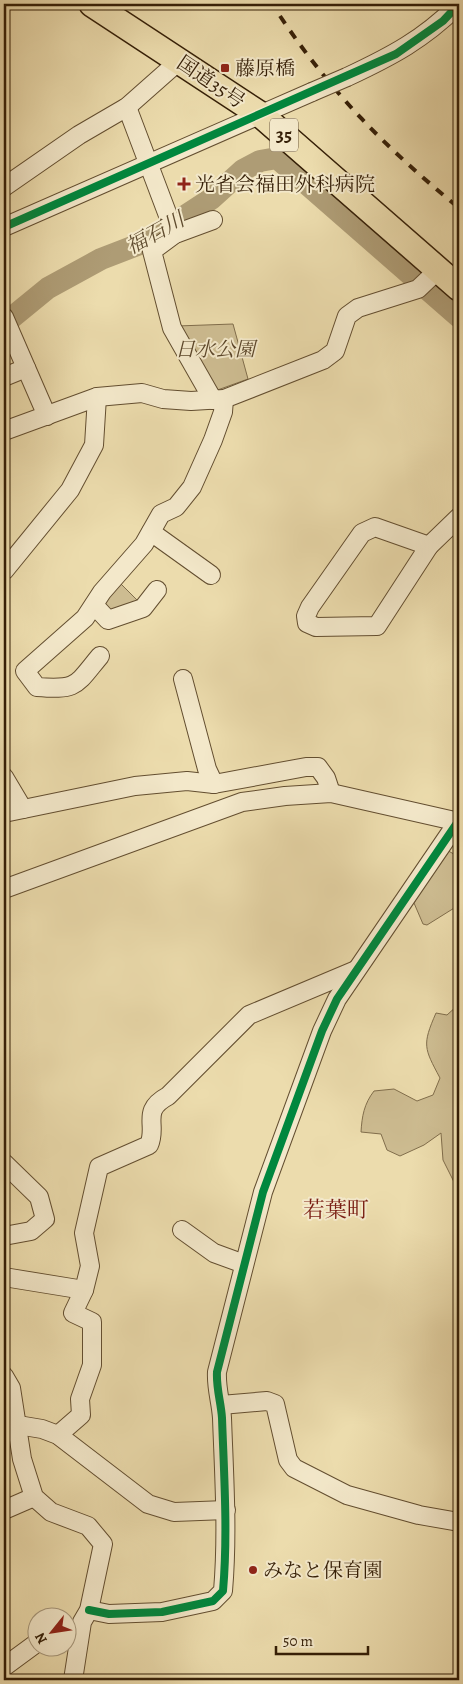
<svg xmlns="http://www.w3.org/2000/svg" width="463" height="1684" font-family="Alegreya,'Noto Serif JP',serif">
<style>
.green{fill:#cdbc91;stroke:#816e4c}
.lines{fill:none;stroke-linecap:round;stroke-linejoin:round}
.river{stroke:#ae9c75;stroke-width:22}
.minor-casing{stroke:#634e30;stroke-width:20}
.highway-casing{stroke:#351f07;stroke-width:28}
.minor{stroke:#f3e8ca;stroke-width:18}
.highway{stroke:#ecdcad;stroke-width:25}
.rail{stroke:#351f07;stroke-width:4;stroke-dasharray:9 9;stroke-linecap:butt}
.minor-bridge-casing{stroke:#634e30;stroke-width:20;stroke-linecap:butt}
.minor-bridge{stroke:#f3e8ca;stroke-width:18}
.cycleway-casing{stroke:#f3e8ca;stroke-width:11}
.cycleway{stroke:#00873e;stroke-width:8}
.poi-dot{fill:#8f2418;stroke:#f3e8ca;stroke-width:2}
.labels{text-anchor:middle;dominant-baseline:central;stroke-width:4;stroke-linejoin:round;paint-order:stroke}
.shield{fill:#f3e8ca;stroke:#6e5b42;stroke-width:1}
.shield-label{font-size:19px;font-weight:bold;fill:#351f07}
.poi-label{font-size:20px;fill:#351f07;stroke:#f3e8ca;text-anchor:start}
.street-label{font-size:20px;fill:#351f07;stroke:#f3e8ca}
.park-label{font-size:20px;font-style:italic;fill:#5b462a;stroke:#f3e8ca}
.water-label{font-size:21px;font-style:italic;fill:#5f4b2e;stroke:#f3e8ca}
.quarter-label{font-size:22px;fill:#7a1f14;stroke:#f3e8ca}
</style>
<rect width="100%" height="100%" fill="#ecdcad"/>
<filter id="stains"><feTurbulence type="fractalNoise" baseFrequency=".004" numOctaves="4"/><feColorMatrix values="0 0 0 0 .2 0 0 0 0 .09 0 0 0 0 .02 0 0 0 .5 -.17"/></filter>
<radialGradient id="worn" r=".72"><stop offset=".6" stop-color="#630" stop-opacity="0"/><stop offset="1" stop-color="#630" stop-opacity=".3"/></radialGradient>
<g class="green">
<path d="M233,324l15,55 -36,13 -35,-66z"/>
<path d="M118,581l22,22 -29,12 -12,-13z"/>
<path d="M445,849l14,8v48l-32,20 -4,-1 -9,-21z"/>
<path d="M459,992v200l-16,-32 -2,-27 -17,12 -24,11 -13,-6 -6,-16 -20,-2c1,-16 3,-28 13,-41l20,-2 23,12 16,-6 7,-17c-16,-30 -18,-33 -4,-65l11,2 11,-10 -2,-7z"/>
</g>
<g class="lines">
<path class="river" d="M4,324l44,-36 53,-29 44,-17 66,-43 32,-29 17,-9 17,-3 182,159"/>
<g class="minor-casing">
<g id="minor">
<path d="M347,77c45,-21 77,-38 112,-73"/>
<path d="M127,107l48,127"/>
<path d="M4,187l75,-52 48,-28 52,-46"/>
<path d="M213,220l-38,14 -23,17 20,77 41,72"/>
<path d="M4,227l308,-135"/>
<path d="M4,317l43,99"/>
<path d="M4,377l22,-9"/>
<path d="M4,431l93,-34 45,-4 21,6 28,2 33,-2 99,-39 12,-9 12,-35 11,-8 60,-19 20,-19"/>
<path d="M375,527l54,19 -52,80 -61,1 -9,-4 -1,-7 4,-9 52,-74z"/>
<path d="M151,532l60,43"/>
<path d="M429,546l30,-29"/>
<path d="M4,571l66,-81 24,-45 3,-48"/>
<path d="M94,605l14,15 35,-12 14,-18"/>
<path d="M100,656c-25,30 -22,34 -63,31l-12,-16 60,-53 17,-26 42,-48 17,-30 15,-7 16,-20 21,-47 10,-28 1,-13"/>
<path d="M183,679l24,90 7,15"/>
<path d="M4,777l19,32"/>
<path d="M4,813l131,-27 52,-5 27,3 92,-17h12l8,11 5,15"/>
<path d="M4,889l238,-87 43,-6 46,-3 128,29"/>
<path d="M4,1163l35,34 6,22 -14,12 -27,5"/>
<path d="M182,1230l32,23 30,11"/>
<path d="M4,1277l80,13"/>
<path d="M4,1376l7,12 11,71 12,38 17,15 37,14 15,18 -14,66 -7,12 -9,58"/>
<path d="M221,1405l46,-4 8,3 13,56 6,8 53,27 72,20 40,7"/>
<path d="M18,1425l24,4 16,6 90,69 26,8 52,-2"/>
<path d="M58,1435l23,-20 -1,-16 12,-34v-43l-19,-9 11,-23 6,-24 -6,-33 15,-66 50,-22c9,-20 -9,-34 19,-49l81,-81 107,-45"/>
<path d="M4,1510l30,-13"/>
<path d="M89,1610l20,4 53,-2 51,-11 10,-10c5,-58 1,-116 -1,-173 -1,-16 -6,-30 -5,-46l46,-180 59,-161 15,-32 122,-179"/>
<path d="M4,1667l34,-25"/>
</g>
</g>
<g class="highway-casing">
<path id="highway" d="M92,4l169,111 198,173"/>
</g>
<use href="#minor" class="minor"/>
<use href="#highway" class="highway"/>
<path class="rail" d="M280,16c53,79 106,132 179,192"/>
<g class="minor-bridge-casing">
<path id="minor-bridge" d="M312,92l35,-15"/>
</g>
<use href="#minor-bridge" class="minor-bridge"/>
<g class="cycleway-casing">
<g id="cycleway">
<path d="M4,227l392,-173 47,-33 16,-17"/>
<path d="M89,1610l20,4 53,-2 51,-11 10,-10c5,-58 1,-116 -1,-173 -1,-16 -6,-30 -5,-46l46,-180 59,-161 15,-32 122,-179"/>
</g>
</g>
<use href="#cycleway" class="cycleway"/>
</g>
<g class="poi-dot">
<rect x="220" y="63" width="10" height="10" rx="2.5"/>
<path d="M181.5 176.5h5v5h5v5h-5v5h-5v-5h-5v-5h5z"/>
<circle cx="253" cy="1570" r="5"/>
</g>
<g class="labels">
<rect class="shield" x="270" y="118.5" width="28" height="33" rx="4"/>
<g class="shield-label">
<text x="284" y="135">35</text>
</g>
<g class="poi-label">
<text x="235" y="68">藤原橋</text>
<text x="195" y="184">光省会福田外科病院</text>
<text x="263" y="1570">みなと保育園</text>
</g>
<g class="street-label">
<text transform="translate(211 82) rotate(34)">国道35号</text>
</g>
<g class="park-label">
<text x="215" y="349">日水公園</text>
</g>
<g class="water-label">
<text transform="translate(155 233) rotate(-29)">福石川</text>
</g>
<g class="quarter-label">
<text x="336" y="1210">若葉町</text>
</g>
</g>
<rect width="463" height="1684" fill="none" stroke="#ecdcad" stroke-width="20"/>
<rect x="5" y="5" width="453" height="1674" fill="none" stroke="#351f07" stroke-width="2.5"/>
<rect x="10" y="10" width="443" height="1664" fill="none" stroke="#351f07"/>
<g transform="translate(52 1632) rotate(240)"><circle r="24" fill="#f3e8ca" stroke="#a7987c"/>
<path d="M0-4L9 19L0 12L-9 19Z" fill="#8f2418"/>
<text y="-8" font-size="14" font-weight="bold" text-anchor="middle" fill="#351f07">N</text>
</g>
<path d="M276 1646v8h92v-8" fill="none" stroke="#351f07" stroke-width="2.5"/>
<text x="283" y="1646" font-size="15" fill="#351f07" stroke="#f3e8ca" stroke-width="4" paint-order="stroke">50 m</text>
<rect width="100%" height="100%" filter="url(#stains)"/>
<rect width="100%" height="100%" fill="url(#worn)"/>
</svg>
